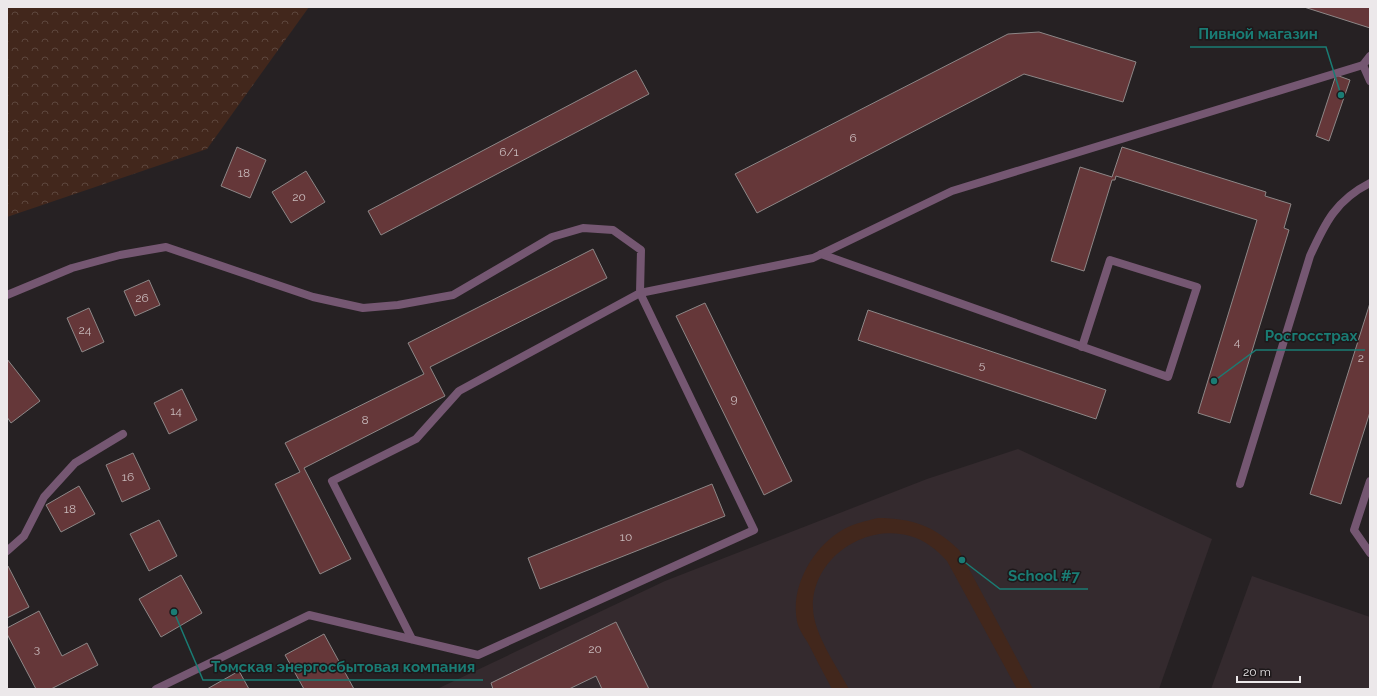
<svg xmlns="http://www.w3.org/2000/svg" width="1377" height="696" font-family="Raleway,sans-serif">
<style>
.built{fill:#342a2e}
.forest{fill:url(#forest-crowns)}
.park{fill:#42271c}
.building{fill:#653739;stroke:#8d8787}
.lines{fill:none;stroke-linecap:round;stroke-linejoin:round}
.lane{stroke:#755772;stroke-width:8}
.labels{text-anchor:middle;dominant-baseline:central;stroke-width:3;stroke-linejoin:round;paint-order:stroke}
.number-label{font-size:12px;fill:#cabcbe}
.leader{fill:none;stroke:#1a7c74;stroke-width:1.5}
.callout-dot{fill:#1a7c74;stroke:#1d181a;stroke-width:1.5}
.callout-label{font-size:15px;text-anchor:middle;font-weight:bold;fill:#1a7c74;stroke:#1d181a;stroke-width:3;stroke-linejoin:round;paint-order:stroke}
</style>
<defs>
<pattern id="forest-crowns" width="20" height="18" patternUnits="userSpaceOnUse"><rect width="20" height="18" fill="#42271c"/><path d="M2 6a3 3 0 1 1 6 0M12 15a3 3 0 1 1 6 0" fill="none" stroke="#5d463d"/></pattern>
</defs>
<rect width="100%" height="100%" fill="#262123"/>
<g class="built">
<path d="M1018,449l194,90 -53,150h-722l228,-108 262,-102z"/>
<path d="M1252,576l118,41v72h-159z"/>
</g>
<path class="forest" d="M7,7h302l-102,142 -200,68z"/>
<path class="park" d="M878,518c33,0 57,8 81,32l74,139h-16l-70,-128c-10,-11 -22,-21 -37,-25 -47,-13 -99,24 -97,73 1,25 24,58 36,80h-17c-8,-15 -16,-30 -24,-46 -3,-5 -8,-12 -10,-18 -10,-36 15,-79 46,-96 11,-6 22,-8 34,-11z"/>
<g class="building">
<path d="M1304,7h66v21z"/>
<path d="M1039,32l97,30 -13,40 -99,-28 -267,139 -22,-39 273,-140z"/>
<path d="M636,70l13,24 -268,141 -13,-24z"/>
<path d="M1336,75l14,5 -21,61 -13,-5z"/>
<path d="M237,147l29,13 -16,38 -29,-12z"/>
<path d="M1122,147l144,45 -1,4 26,8 -7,24 5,2 -59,193 -32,-10 59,-193 -141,-44 -1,4h-3l-28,91 -33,-10 29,-94 32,10z"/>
<path d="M306,171l19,31 -34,21 -19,-31z"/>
<path d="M593,249l14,29 -177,89 15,29 -141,72 47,91 -31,15 -45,-90 25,-12 -15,-29 139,-69 -16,-31z"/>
<path d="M149,280l11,25 -25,11 -11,-25z"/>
<path d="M705,303l87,178 -28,14 -88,-179z"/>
<path d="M1370,303v109l-29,92 -31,-10z"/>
<path d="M89,308l15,34 -22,10 -15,-34z"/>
<path d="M868,310l238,80 -10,29 -238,-79z"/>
<path d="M7,359l33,42 -29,22 -4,-6z"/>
<path d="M182,389l15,31 -28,14 -15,-31z"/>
<path d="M133,453l17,36 -28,13 -16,-37z"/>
<path d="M712,484l13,32 -185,73 -12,-31z"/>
<path d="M79,486l16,28 -34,18 -15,-27z"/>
<path d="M159,520l18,36 -28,15 -19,-37z"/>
<path d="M8,566l21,41 -22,11v-51z"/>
<path d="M181,575l21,38 -41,24 -22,-38z"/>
<path d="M39,611l23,45 25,-13 11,22 -47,24h-15l-29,-55v-6z"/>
<path d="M616,622l33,67h-47l-6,-13 -27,13h-76l-2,-6z"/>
<path d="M324,634l30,55h-50l-19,-34z"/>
<path d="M239,671l10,18h-42z"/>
</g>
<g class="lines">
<g class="lane">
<path d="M1370,56l-7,9 7,16"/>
<path d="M821,254l347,123 29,-90 -87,-27 -28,87"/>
<path d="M7,295l65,-27 48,-13 46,-8 147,50 50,11 35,-3 55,-10 99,-58 31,-9 30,2 28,20 -1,43 -181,98 -43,48 -84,42 80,158"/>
<path d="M1370,481l-16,49 16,23"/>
<path d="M1240,484l70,-228c15,-33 26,-56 60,-73"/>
<path d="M7,551l17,-15 20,-39 31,-34 48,-29"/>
<path d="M156,689l153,-74 169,40 276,-125 -114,-237 173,-35 139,-67 411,-126"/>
</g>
</g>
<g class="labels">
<g class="number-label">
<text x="853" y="138">6</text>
<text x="509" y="152">6/1</text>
<text x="244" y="173">18</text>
<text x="299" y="197">20</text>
<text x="142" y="298">26</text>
<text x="85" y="330">24</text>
<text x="1237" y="342">4</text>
<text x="1361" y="358">2</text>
<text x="982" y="365">5</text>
<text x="734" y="399">9</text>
<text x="176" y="411">14</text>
<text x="365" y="420">8</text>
<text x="128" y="477">16</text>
<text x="70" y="509">18</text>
<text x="626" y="537">10</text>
<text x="37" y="649">3</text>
<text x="595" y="649">20</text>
</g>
</g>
<path class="leader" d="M1341 95L1326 47H1190M1214 381L1256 350H1365M962 560L1000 589H1088M174 612L203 680H483"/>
<g class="callout-dot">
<circle cx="1341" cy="95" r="4"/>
<circle cx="1214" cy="381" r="4"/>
<circle cx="962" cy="560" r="4"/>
<circle cx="174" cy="612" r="4"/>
</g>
<g class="callout-label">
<text x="1258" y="39">Пивной магазин</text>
<text x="1311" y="341">Росгосстрах</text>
<text x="1044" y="581">School #7</text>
<text x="343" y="672">Томская энергосбытовая компания</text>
</g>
<rect width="1377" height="696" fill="none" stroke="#ece8ea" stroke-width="16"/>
<path d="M1237 676v6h63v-6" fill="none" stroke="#ece8ea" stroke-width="2"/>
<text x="1243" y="676" font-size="12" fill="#ece8ea" stroke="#1d181a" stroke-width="3" paint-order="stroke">20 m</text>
</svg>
